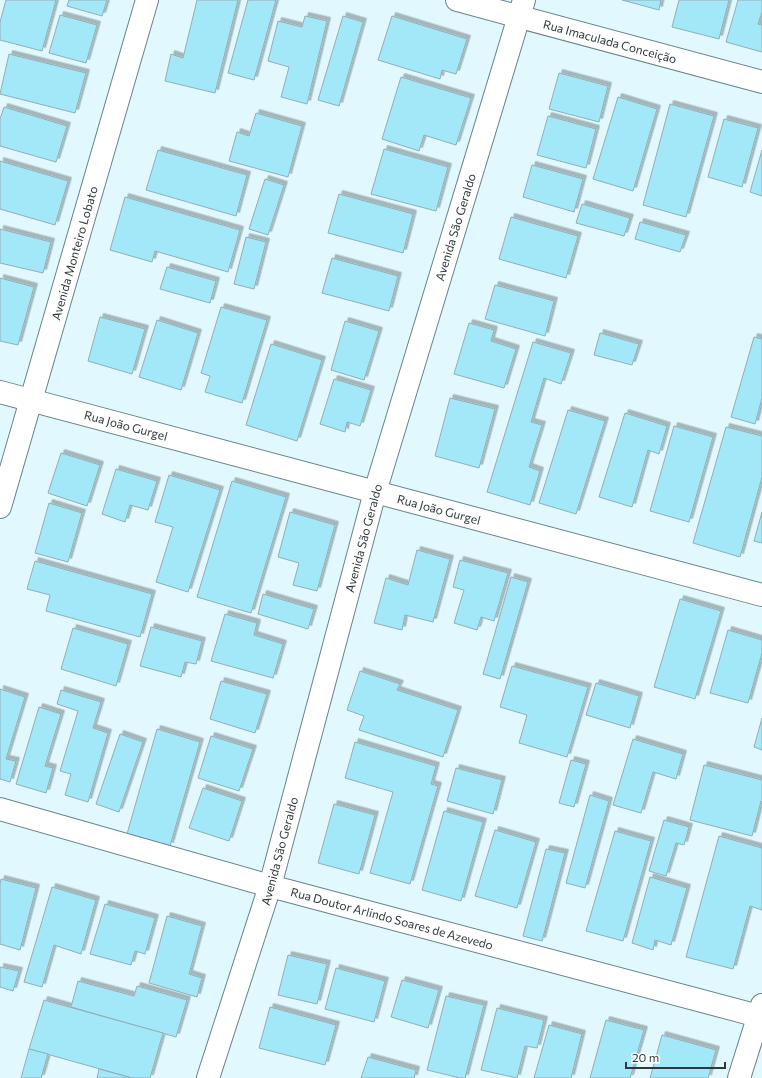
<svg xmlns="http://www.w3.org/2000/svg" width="762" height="1078" font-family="Commissioner,sans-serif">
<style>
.building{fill:#a3e8f8;stroke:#91aeb5;filter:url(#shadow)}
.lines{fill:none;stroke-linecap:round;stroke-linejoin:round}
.minor-casing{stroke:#68838a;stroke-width:24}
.tertiary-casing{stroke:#68838a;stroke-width:24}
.minor{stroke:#fff;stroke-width:22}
.tertiary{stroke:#fff;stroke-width:22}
.labels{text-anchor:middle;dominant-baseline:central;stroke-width:3;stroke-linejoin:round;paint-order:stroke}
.street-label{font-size:12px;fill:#2e393c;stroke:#fff}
</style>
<defs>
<filter id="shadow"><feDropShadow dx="3.5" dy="-3.5" stdDeviation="0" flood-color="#0004"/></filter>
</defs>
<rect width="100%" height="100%" fill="#e0f8fe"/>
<g class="building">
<path d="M6,0h50l-14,51 -42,-11v-18z"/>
<path d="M69,0h38l-5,16 -35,-10z"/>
<path d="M197,0h41l-23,93 -50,-12 6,-27 12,4z"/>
<path d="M248,0h28l-22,80 -26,-7z"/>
<path d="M622,0h39l-2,10z"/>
<path d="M679,0h50l-10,39 -47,-12z"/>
<path d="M738,0h24v12l-4,12 4,1v27l-36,-10z"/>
<path d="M60,15l37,10 -11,38 -37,-10z"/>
<path d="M305,16l22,5 -20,83 -26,-7 8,-30 -21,-6 10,-40 24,6z"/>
<path d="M343,16l20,6 -24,84 -21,-6z"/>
<path d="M392,16l75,23 -11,35 -14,-4 -2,9 -62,-19z"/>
<path d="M9,54l77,19 -11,40 -75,-19z"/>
<path d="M559,73l49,13 -9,36 -50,-13z"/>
<path d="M401,77l70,21 -15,47 -32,-10 -5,16 -37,-12z"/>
<path d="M618,97l39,12 -24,82 -40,-12z"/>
<path d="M670,104l44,12 -28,101 -43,-12z"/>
<path d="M4,107l63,19 -11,36 -56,-16v-27z"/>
<path d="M256,113l46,13 -14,51 -59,-16 8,-29 12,4z"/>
<path d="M548,116l48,13 -10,39 -49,-13z"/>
<path d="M724,119l34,9 -16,59 -34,-10z"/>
<path d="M384,149l64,18 -12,44 -65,-17z"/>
<path d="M158,150l89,25 -11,41 -90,-26z"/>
<path d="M762,150v46l-12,-4z"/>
<path d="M0,161l68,20 -13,44 -55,-16z"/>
<path d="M532,165l51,14 -9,33 -51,-15z"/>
<path d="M265,179l19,6 -16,50 -19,-6z"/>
<path d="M339,194l74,20 -10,39 -75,-20z"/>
<path d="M125,197l115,33 -12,42 -73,-21 -3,11 -42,-12z"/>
<path d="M582,204l48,14 -6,18 -48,-13z"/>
<path d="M511,217l67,19 -12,42 -67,-19z"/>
<path d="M640,222l46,13 -6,17 -45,-13z"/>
<path d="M0,229l51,13 -8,31 -43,-10z"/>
<path d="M246,237l20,5 -12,47 -20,-5z"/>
<path d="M332,258l66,18 -9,35 -67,-18z"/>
<path d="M167,267l49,14 -6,22 -50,-14z"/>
<path d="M0,278l34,9 -16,58 -18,-4z"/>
<path d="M495,285l59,16 -9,35 -60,-17z"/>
<path d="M221,307l46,13 -25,83 -37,-11 5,-16 -9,-3z"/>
<path d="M100,317l45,12 -13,45 -44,-13z"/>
<path d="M157,320l41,13 -17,57 -42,-13z"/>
<path d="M345,321l34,10 -15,49 -33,-10z"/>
<path d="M469,323l25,7 -3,11 25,8 -12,39 -50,-14z"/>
<path d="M600,333l39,11 -7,21 -38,-10z"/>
<path d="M754,337l8,2v59l-7,26 -24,-7z"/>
<path d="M533,342l38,11 -10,31 -17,-6 -13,44 11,3 -13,42 11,4 -10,34 -43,-13z"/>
<path d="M271,344l51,16 -25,81 -51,-16z"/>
<path d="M334,379l37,11 -11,36 -13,-4 -2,10 -25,-8z"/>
<path d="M450,398l45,11 -16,59 -44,-12z"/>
<path d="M568,410l37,11 -29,93 -37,-11z"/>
<path d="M625,413l42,13 -8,28 -11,-4 -16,57 -33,-10z"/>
<path d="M674,426l39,11 -24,85 -39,-11z"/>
<path d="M726,427l36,9v41l-22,80 -47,-14z"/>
<path d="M61,453l39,12 -13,41 -39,-13z"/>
<path d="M116,469l41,12 -9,29 -18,-5 -5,17 -23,-8z"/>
<path d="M169,475l51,15 -32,102 -32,-10 17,-55 -18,-5z"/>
<path d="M232,481l54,16 -35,116 -54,-16z"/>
<path d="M49,503l33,10 -14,49 -33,-9z"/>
<path d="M290,512l45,13 -18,66 -24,-6 6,-22 -21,-6z"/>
<path d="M762,512v31l-8,-2z"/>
<path d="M417,550l33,9 -17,63 -28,-7 -3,15 -28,-7 12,-45 22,7z"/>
<path d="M460,560l48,13 -14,48 -13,-4 -4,13 -23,-7 10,-33 -11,-3z"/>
<path d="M35,561l117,33 -12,43 -94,-26 4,-16 -23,-6z"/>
<path d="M511,577l17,5 -28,97 -17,-5z"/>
<path d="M263,594l51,15 -6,20 -50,-15z"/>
<path d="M680,599l41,12 -26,88 -41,-12z"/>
<path d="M225,614l32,9 -3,12 29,9 -10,34 -62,-17z"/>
<path d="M151,627l51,14 -6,23 -11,-2 -4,15 -41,-11z"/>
<path d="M73,628l55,16 -12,42 -55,-17z"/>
<path d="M728,630l34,10v13l-14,50 -38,-10z"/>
<path d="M512,666l76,21 -21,70 -48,-14 8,-28 -27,-8z"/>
<path d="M360,671l40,13 -3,6 61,20 -15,47 -84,-27 5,-14 -17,-6z"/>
<path d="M221,681l46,13 -12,39 -45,-14z"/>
<path d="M596,683l43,13 -9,32 -44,-13z"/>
<path d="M0,689l25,8 -19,62 10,2 -6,21 -10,-3z"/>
<path d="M61,690l40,12 -8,26 15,5 -20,69 -23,-7 6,-21 -11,-3 18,-60 -21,-7z"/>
<path d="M39,707l22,7 -16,52 8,2 -7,25 -30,-9z"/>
<path d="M762,718v32l-8,-3z"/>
<path d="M157,729l43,13 -30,104 -43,-12z"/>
<path d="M120,734l23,8 -24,70 -23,-8z"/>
<path d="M211,736l42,13 -14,42 -41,-13z"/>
<path d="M633,739l50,15 -7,25 -23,-7 -12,41 -28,-8z"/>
<path d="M355,742l81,24 -5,18 7,2 -28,98 -40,-11 23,-81 -48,-14z"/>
<path d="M571,760l15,4 -12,43 -15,-4z"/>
<path d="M704,765l58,15v22l-1,-1 -9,35 -62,-16z"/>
<path d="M456,768l46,12 -9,34 -46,-13z"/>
<path d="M203,788l39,13 -13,40 -40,-13z"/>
<path d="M590,795l19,6 -24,87 -19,-5z"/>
<path d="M334,804l41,11 -16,59 -41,-11z"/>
<path d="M444,811l39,11 -22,79 -39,-11z"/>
<path d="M664,820l25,7 -5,18 -8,-2 -10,33 -17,-5z"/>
<path d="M495,830l41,12 -19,66 -42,-12z"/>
<path d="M615,831l36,10 -28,100 -37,-10z"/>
<path d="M719,836l43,12v62l-12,-4 -17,63 -47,-12z"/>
<path d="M546,849l19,4 -23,88 -19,-5z"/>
<path d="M650,877l37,11 -16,57 -16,-5 -2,10 -21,-7z"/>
<path d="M1,879l35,9 -16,62 -20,-6v-59z"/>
<path d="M52,887l44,13 -15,54 -27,-9 -12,42 -18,-5z"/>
<path d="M105,904l50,14 -10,36 -10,-3 -4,14 -41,-11z"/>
<path d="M167,916l35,10 -13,48 13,4 -5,19 -48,-14z"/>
<path d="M288,955l39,9 -10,40 -39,-9z"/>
<path d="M0,967l19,4 -6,20 -13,-4z"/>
<path d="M336,968l49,13 -11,41 -49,-13z"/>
<path d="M402,980l37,10 -11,38 -37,-11z"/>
<path d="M78,981l56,15 3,-10 50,14 -11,37 -105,-30z"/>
<path d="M446,996l38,9 -19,73h-5l-33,-8z"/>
<path d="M44,1000l119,33 -13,45h-18l-103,-29z"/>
<path d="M270,1007l66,18 -11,40 -66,-17z"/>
<path d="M497,1008l47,12 -7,28 -12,-2 -8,32 -36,-8z"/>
<path d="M606,1020l38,10 -14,48h-40z"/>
<path d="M549,1025l33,9 -11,44h-37z"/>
<path d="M662,1035l54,15 -8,28h-58z"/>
<path d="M29,1049l19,5 -7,24h-20z"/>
<path d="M368,1057l48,13 -2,8h-53z"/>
<path d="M99,1069l33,9h-35z"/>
</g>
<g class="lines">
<g class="minor-casing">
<g id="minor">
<path d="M0,392l762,203"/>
<path d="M0,507l147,-507"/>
<path d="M0,809l270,77 492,131"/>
<path d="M208,1078l62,-192 105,-394 149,-492"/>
<path d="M739,1078l23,-73"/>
</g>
</g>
<g class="tertiary-casing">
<path id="tertiary" d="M457,0l305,82"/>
</g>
<use href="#minor" class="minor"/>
<use href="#tertiary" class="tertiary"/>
</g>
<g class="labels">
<g class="street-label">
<text transform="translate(610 41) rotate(15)">Rua Imaculada Conceição</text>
<text transform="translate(455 227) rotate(-73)">Avenida São Geraldo</text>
<text transform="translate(74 253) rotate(-74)">Avenida Monteiro Lobato</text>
<text transform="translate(126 425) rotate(15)">Rua João Gurgel</text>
<text transform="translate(439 509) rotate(15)">Rua João Gurgel</text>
<text transform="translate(363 538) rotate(-75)">Avenida São Geraldo</text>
<text transform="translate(279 851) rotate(-75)">Avenida São Geraldo</text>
<text transform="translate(392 918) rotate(15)">Rua Doutor Arlindo Soares de Azevedo</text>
</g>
</g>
<path d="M626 1062v6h99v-6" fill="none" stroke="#2e393c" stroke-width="2"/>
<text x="632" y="1062" font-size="12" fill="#2e393c" stroke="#ffffff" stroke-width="3" paint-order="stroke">20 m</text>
</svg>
